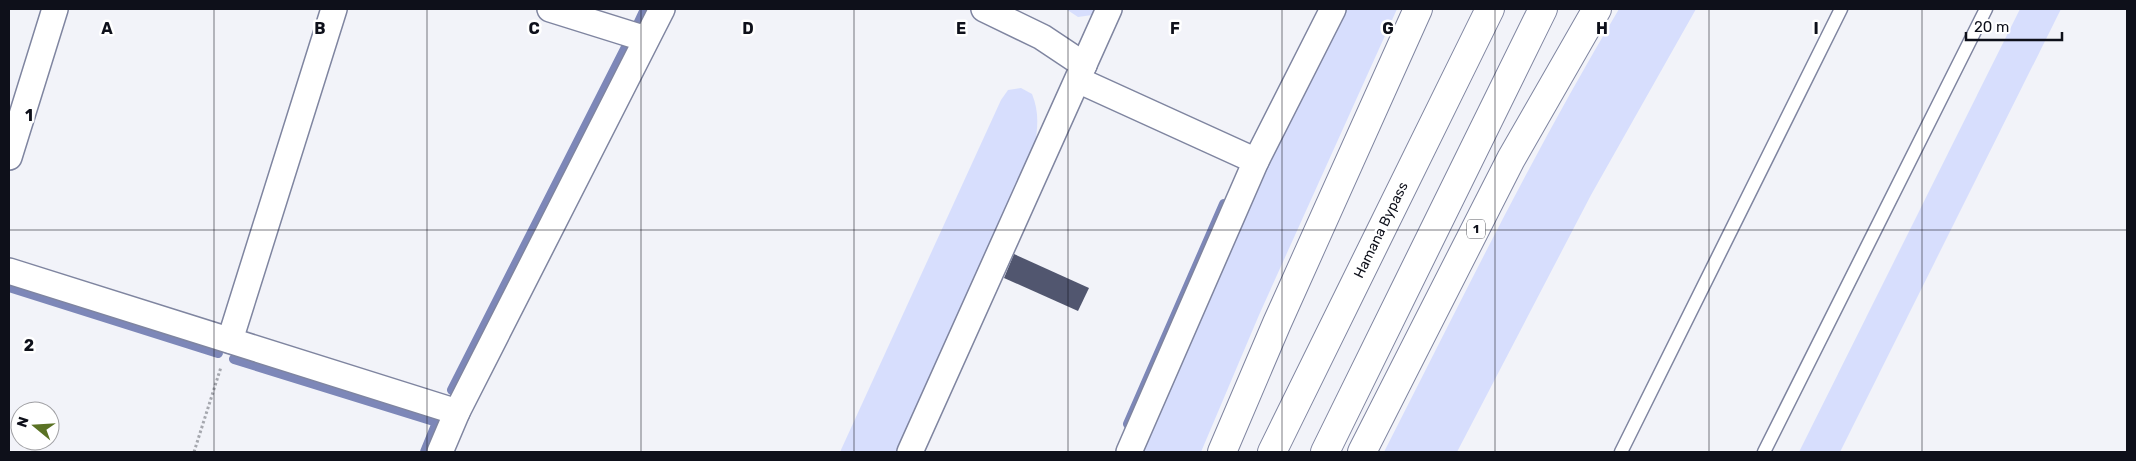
<svg xmlns="http://www.w3.org/2000/svg" width="2136" height="461" font-family="Rubik,sans-serif">
<style>
.green{fill:#d7defd}
.lines{fill:none;stroke-linecap:round;stroke-linejoin:round}
.stream{stroke:#7d87b8;stroke-width:10}
.building{fill:#51566f}
.service-casing{stroke:#7f85a0;stroke-width:15}
.minor-casing{stroke:#7f85a0;stroke-width:28}
.motorway-casing{stroke:#7f85a0;stroke-width:30}
.path{stroke:#a5a7ae;stroke-width:3;stroke-dasharray:2.5 2.5;stroke-linecap:butt}
.service{stroke:#fff;stroke-width:12}
.minor{stroke:#fff;stroke-width:25}
.motorway{stroke:#fff;stroke-width:28}
.grid{fill:none;stroke:#0e101a;stroke-width:1;stroke-opacity:0.55}
.labels{text-anchor:middle;dominant-baseline:central;stroke-width:5;stroke-linejoin:round;paint-order:stroke}
.shield{fill:#fff;stroke:#56585f;stroke-width:1}
.shield-label{font-size:12px;font-weight:bold;fill:#0e101a}
.street-label{font-size:14px;fill:#0e101a;stroke:#fff}
.grid-label{font-size:16px;text-anchor:middle;font-weight:bold;fill:#0e101a;stroke:#fff;stroke-width:5;stroke-linejoin:round;paint-order:stroke}
</style>
<rect width="100%" height="100%" fill="#f2f3f9"/>
<g class="green">
<path d="M1066,9h31l-5,6 -14,2z"/>
<path d="M1347,9h50l-138,306 -58,137h-59l125,-286z"/>
<path d="M1619,9h77l-105,186 -134,257h-73c76,-149 149,-299 235,-443z"/>
<path d="M2020,9h41l-221,443h-41z"/>
<path d="M1021,88l11,6c7,17 6,32 3,50l-136,308h-59l161,-352 7,-10z"/>
</g>
<g class="lines">
<g class="stream">
<path d="M638,24l7,-15"/>
<path d="M9,287l209,66"/>
<path d="M234,359l203,63"/>
<path d="M452,390l175,-345"/>
<path d="M1128,424l96,-220"/>
<path d="M425,452l11,-27"/>
</g>
</g>
<path class="building" d="M1014,254l75,34 -11,23 -74,-33z"/>
<g class="lines">
<g class="service-casing">
<g id="service">
<path d="M1621,452l220,-443"/>
<path d="M1764,452l222,-443"/>
</g>
</g>
<g class="minor-casing">
<g id="minor">
<path d="M550,9l96,30"/>
<path d="M984,9l58,28 42,28"/>
<path d="M1078,80l178,81"/>
<path d="M9,157l46,-148"/>
<path d="M9,271l448,141"/>
<path d="M230,340l104,-331"/>
<path d="M440,452l17,-40 205,-403"/>
<path d="M910,452l199,-443"/>
<path d="M1129,452l127,-291 77,-152"/>
</g>
</g>
<g class="motorway-casing">
<g id="motorway">
<path d="M1222,452l55,-129 141,-314"/>
<path d="M1272,452l218,-443"/>
<path d="M1325,452l218,-443"/>
<path d="M1362,452l149,-293 86,-150"/>
</g>
</g>
<path class="path" d="M194,452l27,-85"/>
<use href="#service" class="service"/>
<use href="#minor" class="minor"/>
<use href="#motorway" class="motorway"/>
</g>
<path class="grid" d="M214,9v443M427,9v443M641,9v443M854,9v443M1068,9v443M1282,9v443M1495,9v443M1709,9v443M1922,9v443M9,230h2118"/>
<g class="labels">
<rect class="shield" x="1467" y="219.5" width="18" height="19" rx="4"/>
<g class="shield-label">
<text x="1476" y="229">1</text>
</g>
<g class="street-label">
<text transform="translate(1381 230) rotate(-64)">Hamana Bypass</text>
</g>
</g>
<g class="grid-label">
<text x="107" y="34">A</text>
<text x="320" y="34">B</text>
<text x="534" y="34">C</text>
<text x="748" y="34">D</text>
<text x="961" y="34">E</text>
<text x="1175" y="34">F</text>
<text x="1388" y="34">G</text>
<text x="1602" y="34">H</text>
<text x="1816" y="34">I</text>
<text x="29" y="121">1</text>
<text x="29" y="351">2</text>
</g>
<rect width="2136" height="461" fill="none" stroke="#0e101a" stroke-width="20"/>
<g transform="translate(35 426) rotate(288)"><circle r="24" fill="#ffffff" stroke="#9f9fa3"/>
<path d="M0-4L9 19L0 12L-9 19Z" fill="#5a7224"/>
<text y="-8" font-size="14" font-weight="bold" text-anchor="middle" fill="#0e101a">N</text>
</g>
<path d="M1966 32v8h96v-8" fill="none" stroke="#0e101a" stroke-width="2.5"/>
<text x="1974" y="32" font-size="15" fill="#0e101a" stroke="#ffffff" stroke-width="4" paint-order="stroke">20 m</text>
</svg>
